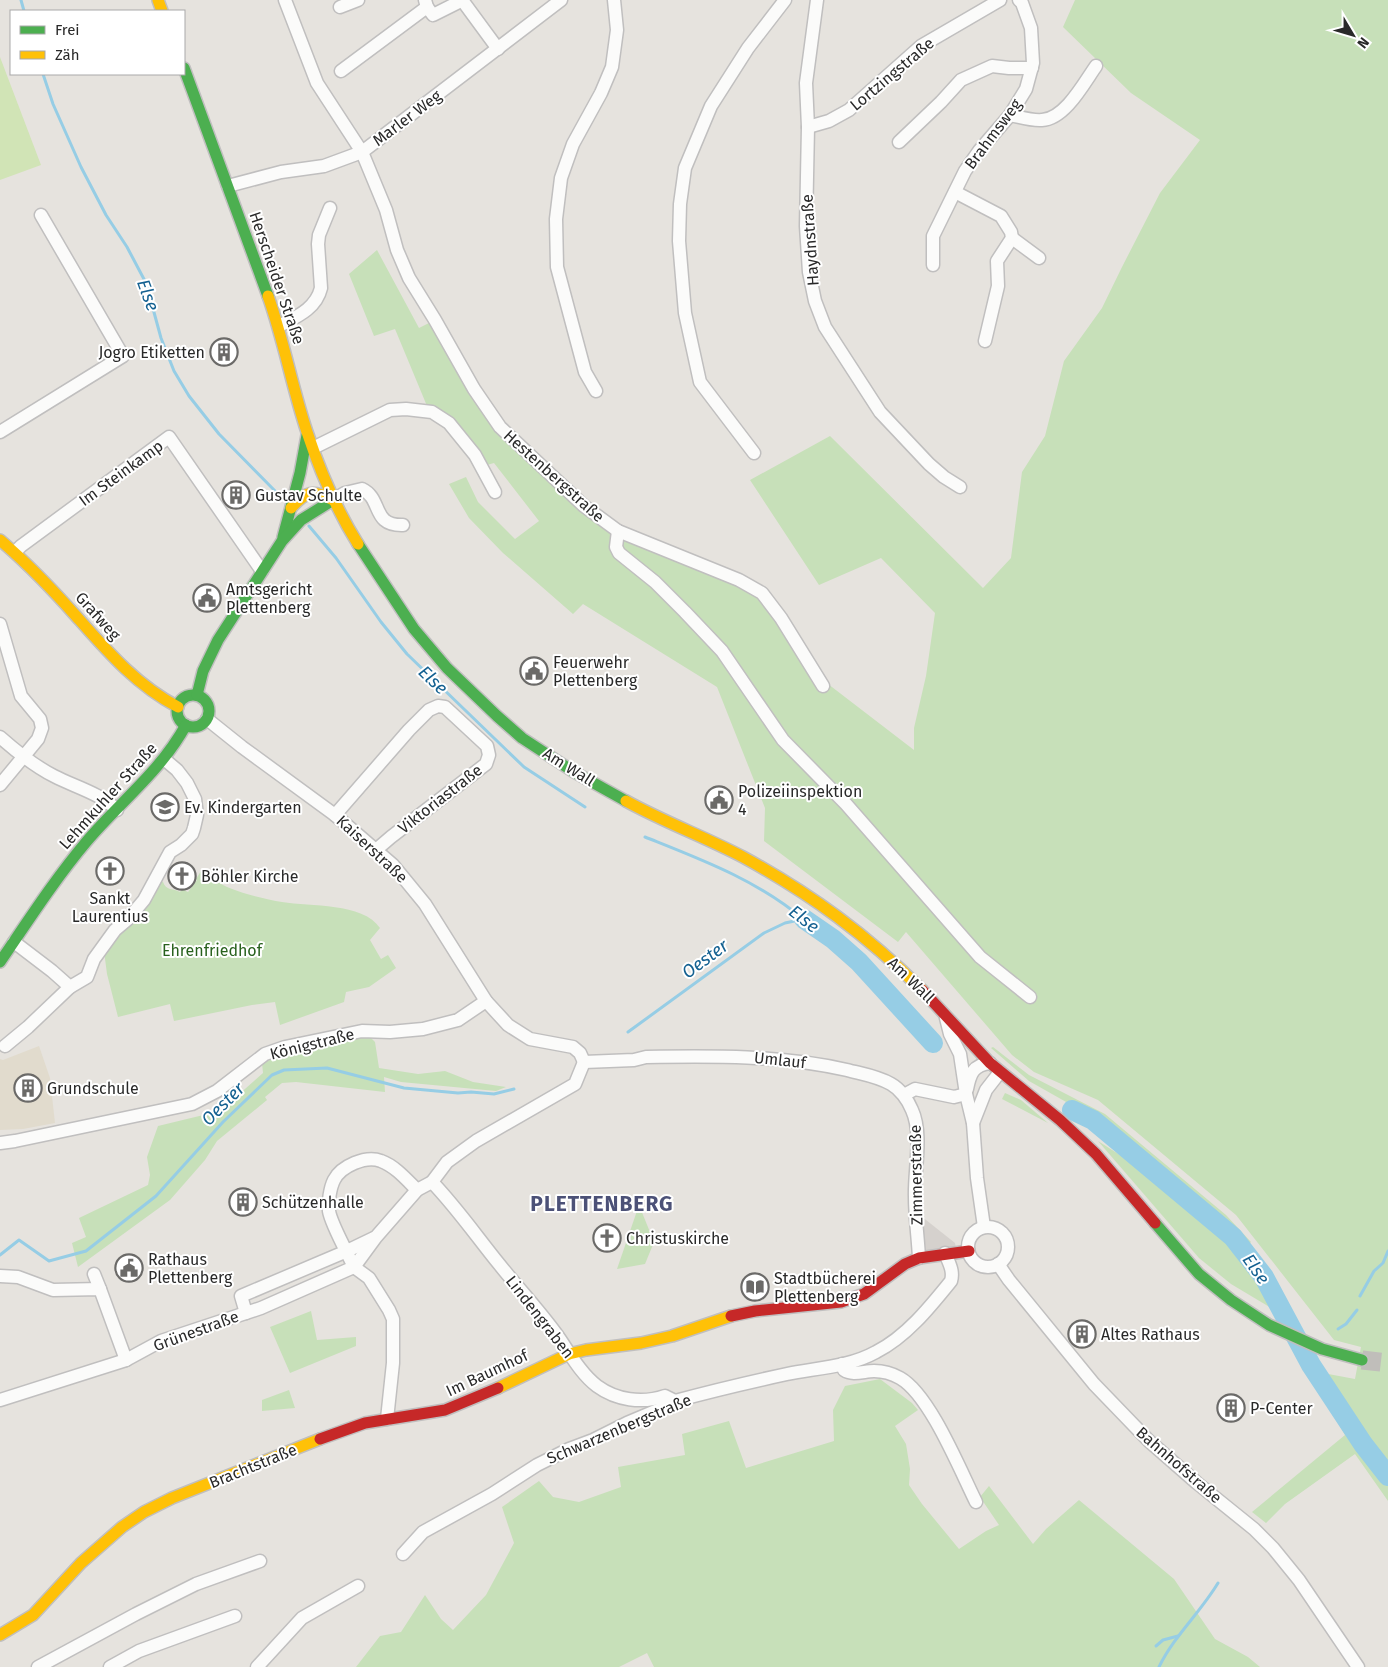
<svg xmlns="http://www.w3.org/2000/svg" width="1388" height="1667" font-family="'Fira Sans',sans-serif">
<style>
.education{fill:#e1dbcd}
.green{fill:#c7e0b9}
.pitch{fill:#d1e4b6}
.plaza{fill:#d5d1cd}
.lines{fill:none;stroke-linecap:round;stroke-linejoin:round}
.stream{stroke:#96cde5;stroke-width:3}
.river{stroke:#96cde5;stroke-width:20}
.secondary-tunnel{stroke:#c0beba;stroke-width:19;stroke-dasharray:19 9;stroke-linecap:butt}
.street-casing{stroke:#c0bfbf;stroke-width:15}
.fast-casing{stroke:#c0bfbf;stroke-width:14}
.slow-casing{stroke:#c0bfbf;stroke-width:14}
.jam-casing{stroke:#c0bfbf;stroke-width:14}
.street{stroke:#fbfbfa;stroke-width:12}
.fast{stroke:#4caf50;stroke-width:11}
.slow{stroke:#ffc107;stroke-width:11}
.jam{stroke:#c62828;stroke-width:11}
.labels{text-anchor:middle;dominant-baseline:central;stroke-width:4;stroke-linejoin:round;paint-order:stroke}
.street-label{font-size:16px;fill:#292929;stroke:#fff}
.poi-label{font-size:16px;fill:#292929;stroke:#fff;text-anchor:start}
.park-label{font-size:16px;fill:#28611d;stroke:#fff}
.water-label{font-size:18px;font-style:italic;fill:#146191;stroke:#fff}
.district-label{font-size:21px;font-weight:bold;letter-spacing:1px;fill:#4c5177;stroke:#fff}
</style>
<rect width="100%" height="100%" fill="#e6e3de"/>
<path class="education" d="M39,1046l11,32 5,45 -32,6 -23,1v-71l3,1z"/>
<g class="green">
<path d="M1075,0h313v1501l-33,-47 -70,50 -19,19 -14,-11 93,-77 -38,-65 48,9 6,-32 -27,-7 -98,-125 -138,-115 -64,-28 -22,-17 -106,-123 -8,10 -134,-101 1,-33 -48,-121 -134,-83 -10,10 -70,-61 -34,-35 -20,-34 17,-7 12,25 37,37 24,-18 -45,-58 -7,2 -60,-59 -32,-77 -21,7 -25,-62 28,-24 42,78 16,-8 65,107 118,104 144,62 53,81 99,76v-22l12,-52 9,-63 -54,-55 -62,27 -69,-105 80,-44 153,152 28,-30 11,-86 23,-36 19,-75 38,-53 20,-41 38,-74 40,-53 -69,-47 -68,-66z"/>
<path d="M203,868c6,6 12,13 20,17 16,8 42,14 59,17 29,5 80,0 98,26l-10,12 11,19 7,-4 8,13 -27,19 -23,5 -2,10 -64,23 -5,-23 -23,3 -78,16 -4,-17 -52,13 -11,-43 -3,-23 55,-71 4,2c3,9 10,6 17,10l2,-3 6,3 9,-12 -1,-1z"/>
<path d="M367,1034l8,8 4,26 39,6 27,-3 28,11 33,5 -10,4 -95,-9 -17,-5 1,15 -89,-10 -14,1 -17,14 2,3 -50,41 -12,19 -35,40 -92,67 -6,-24 14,-6 -7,-19 69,-33 2,-10 -3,-18 11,-31 62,-15 43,-38 -1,-10 13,-5z"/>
<path d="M993,1047l36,28 76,39 121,101 25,27 -2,2 -13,-15 -70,-60 -45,-36 -92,-52 -38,-33z"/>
<path d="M1005,1093l16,7 27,23 -46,-24z"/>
<path d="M1098,1141l55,35 67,59 58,77 -47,-28 -32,-26z"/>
<path d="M639,1205l15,37 -9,22 -28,5z"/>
<path d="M311,1311l6,29 39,-3v9l-66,27 -20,-46z"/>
<path d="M880,1379l32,24 6,7 -23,16 11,18 4,25 -1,16 13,19 37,45 27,-18 13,-6 -19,-28 9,-11 44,58 13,-15 33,-29 95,79 41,60 33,18 12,10h-606l-7,-14 -28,14h-263l24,-31 21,-4 24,-37 16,24 12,11 33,-35 28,-52 -12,-36 37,-26 14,16 26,5 42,-15 -3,-20 67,-12 -3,-21 47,-13 17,47 88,-27 -1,-31 12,-24z"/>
<path d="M289,1390l6,18 -33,3v-11z"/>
</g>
<path class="pitch" d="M0,57l41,108 -41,15z"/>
<path class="plaza" d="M921,1216l34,27 1,5 -32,4z"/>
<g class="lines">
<g class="stream">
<path d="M21,0l3,11"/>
<path d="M43,74l10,30 28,63 25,48 21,32 19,36 15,55 13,33 15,25 30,38 62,63"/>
<path d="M309,526l27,32 45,64 26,32 117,113 61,40"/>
<path d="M645,837c55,22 112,43 158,82"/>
<path d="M628,1032l136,-99 21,-10 19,-4"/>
<path d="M0,1255l19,-15 30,21 37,-10 70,-55 67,-74 49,-47 12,-5 43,-2 77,20 54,5 13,-1 23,2 20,-5"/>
<path d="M1360,1296l14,-25 9,-8 5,-12"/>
<path d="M1338,1329l8,-5 11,-14"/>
<path d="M1156,1646l7,-6 15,-4"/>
<path d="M1159,1667c15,-31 41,-54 59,-84"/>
</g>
<g class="river">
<path d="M804,919l29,20 26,23 74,81"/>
<path d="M1072,1110l21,10 140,117 31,40 47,88 52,79 25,32"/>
</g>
<path class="secondary-tunnel" d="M1362,1360l26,3"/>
<g class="street-casing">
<g id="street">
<path d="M285,0l32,83 45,69 24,58 11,40 12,28 26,42 39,69 26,38 84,79 34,25 121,49 23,13 19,25 42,68"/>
<path d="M462,0l36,49"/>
<path d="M817,0l-11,83 2,44 -2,99 3,46 6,29 10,26 55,85 49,52 15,13 16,10"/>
<path d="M340,7l18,-7"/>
<path d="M427,7l6,8 30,-15"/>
<path d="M341,71l86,-64 -2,-7"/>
<path d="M1010,115c10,2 22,6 32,5 23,-1 42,-37 54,-54"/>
<path d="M808,127l21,-6 20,-11 72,-64 79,-46"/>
<path d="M899,142l42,-40 20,-22 31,-14 17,2h23"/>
<path d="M228,186l53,-14 43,-6 38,-14 199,-152"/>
<path d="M955,192l46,24 10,16 1,6 -15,23 1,25 -13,55"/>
<path d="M1012,238l27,20"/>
<path d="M933,265v-29l32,-65 14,-20 31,-36 16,-26 7,-26 -2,-35 -9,-25 -3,-3"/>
<path d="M279,326c17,-9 37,-17 42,-38l-3,-44 1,-9 11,-27"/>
<path d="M596,391l-11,-19 -28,-105 -1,-48 5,-41 12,-34 28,-51 11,-26 5,-37 -3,-30"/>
<path d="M0,432l123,-76 -82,-141"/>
<path d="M313,448l77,-38 16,-1 26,3 17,11 26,32 20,37"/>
<path d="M754,453l-54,-71 -15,-69 -6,-72 1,-37 5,-36 26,-62 37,-58 37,-48"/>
<path d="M333,500l12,-7 17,-4c21,10 9,37 41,36"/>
<path d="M618,531l-2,16 3,6 36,29 30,30 37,39 61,89 63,64 134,153 50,40"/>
<path d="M15,552l6,-6 148,-109 93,134"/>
<path d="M0,624l21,72 19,23 2,9 -4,11 -38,46"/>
<path d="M207,719l35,28 93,68 58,50 32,39 61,97 22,24 22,14 43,8 7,6 4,9"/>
<path d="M0,737c17,15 34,29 54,39 21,11 46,17 63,34"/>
<path d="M335,815l74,-85 20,-20 9,-4 7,1 42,39 2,9 -3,9 -95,73 -14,12"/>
<path d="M14,942l38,29 18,16 17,-10 7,-18 21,-29 13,-11 16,-19 26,-48 11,-7 11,-11 2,-6 3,-13 -2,-16 -8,-16 -10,-13 -13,-11"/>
<path d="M946,1018l4,16 10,20 6,40 7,29 4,55 7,49"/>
<path d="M5,1046l23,-19 42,-40"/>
<path d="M584,1062l50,-2 12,-3c68,-1 134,-2 201,13 15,4 30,6 44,14 9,5 17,16 21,26 11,24 2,61 3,87 0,20 3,41 4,61"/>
<path d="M967,1089c3,-15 6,-24 23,-26"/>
<path d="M904,1095l11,-6 39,8 12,-3"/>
<path d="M973,1123l13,-33 14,-18"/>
<path d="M0,1143l15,-2 177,-37 25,-13 48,-37 20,-7 77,-16 28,1 33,-3 35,-9 28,-19"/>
<path d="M432,1182c25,26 45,55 67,82 19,24 40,46 58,71 12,17 23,38 40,51 19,14 45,18 68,10l10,5"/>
<circle cx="988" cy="1247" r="20"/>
<path d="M998,1264l11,16 85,104 55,57 48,42 57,46 19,19 26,32 59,87"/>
<path d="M354,1267c-6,-13 -23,-43 -25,-56 -1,-9 1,-23 5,-31 7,-14 32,-25 47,-19 14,5 26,19 36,29"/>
<path d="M354,1267l15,11 20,32 4,9v44l-6,56"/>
<path d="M94,1274l6,15"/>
<path d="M0,1276l18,1 35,13 47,-1 26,71"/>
<path d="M246,1313l-5,-17 106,-45 27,-13"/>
<path d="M842,1364l2,6c9,6 20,1 30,1 8,0 19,3 26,7 30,17 60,92 76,124"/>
<path d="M0,1400l126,-40 35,-19 100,-33 93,-41 22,-30 41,-47 15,-8 15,-20 29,-21 99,-57 9,-22"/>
<path d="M403,1554l20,-22 69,-38 45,-29 32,-16 24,-9 34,-17 38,-16 10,-6c37,-10 75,-19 112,-27 30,-6 62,-7 89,-22 30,-15 54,-45 75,-71 3,-10 -2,-18 -6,-28"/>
<path d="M38,1667l98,-53 60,-30 64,-23"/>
<path d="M110,1667l29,-16 96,-35"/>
<path d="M257,1667l45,-49 56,-32"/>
</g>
</g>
<g class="fast-casing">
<g id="fast">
<path d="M184,68l84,228"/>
<path d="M283,537l17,-64 7,-38"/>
<path d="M358,544l56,85 33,39 50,48 25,22 52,34 52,29"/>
<circle cx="193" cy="711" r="16"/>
<path d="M197,695l6,-24 15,-31 64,-99 19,-21 32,-20"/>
<path d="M0,962c28,-41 55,-83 87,-121 34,-40 73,-69 99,-116"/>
<path d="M1155,1223l44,51 32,26 38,25 53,24 40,11"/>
</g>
</g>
<g class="slow-casing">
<g id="slow">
<path d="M158,0l4,11"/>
<path d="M268,296c16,45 24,91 39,136 13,39 29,77 51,112"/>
<path d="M291,508c15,-17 22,-19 42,-8"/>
<path d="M0,540c27,23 52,49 76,76 31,35 60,69 102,91"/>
<path d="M626,801c38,21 79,36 117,56 68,37 124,78 179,133"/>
<path d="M498,1388l71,-34 17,-4 55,-7 31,-7 59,-20"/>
<path d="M0,1635l33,-20 48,-52 41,-36 22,-15 28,-14 148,-59"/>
</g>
</g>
<g class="jam-casing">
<g id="jam">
<path d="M922,990l68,73 70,57 36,34 59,69"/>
<path d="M731,1316l24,-5 86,-9 23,-8 41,-30 14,-6 50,-7"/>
<path d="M320,1439l45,-16 80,-13 53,-22"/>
</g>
</g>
<use href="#street" class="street"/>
<use href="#fast" class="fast"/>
<use href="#slow" class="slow"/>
<use href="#jam" class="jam"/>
</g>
<defs>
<g id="building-ring" transform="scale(1.4375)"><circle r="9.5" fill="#fff" stroke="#6b6a68" stroke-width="1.5"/><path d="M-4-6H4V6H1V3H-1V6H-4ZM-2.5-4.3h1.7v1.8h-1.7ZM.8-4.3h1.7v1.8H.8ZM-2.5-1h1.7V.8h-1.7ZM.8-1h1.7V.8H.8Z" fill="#6b6a68"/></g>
<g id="civic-ring" transform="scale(1.4375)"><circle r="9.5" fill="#fff" stroke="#6b6a68" stroke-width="1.5"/><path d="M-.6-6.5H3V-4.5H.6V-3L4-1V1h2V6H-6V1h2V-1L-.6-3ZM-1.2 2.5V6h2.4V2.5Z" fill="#6b6a68"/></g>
<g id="school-ring" transform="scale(1.4375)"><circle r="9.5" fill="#fff" stroke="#6b6a68" stroke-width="1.5"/><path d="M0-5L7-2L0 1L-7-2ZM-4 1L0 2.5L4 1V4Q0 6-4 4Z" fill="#6b6a68"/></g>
<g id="church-ring" transform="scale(1.4375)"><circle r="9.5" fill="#fff" stroke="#6b6a68" stroke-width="1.5"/><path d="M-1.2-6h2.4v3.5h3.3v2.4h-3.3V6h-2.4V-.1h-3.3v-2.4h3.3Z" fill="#6b6a68"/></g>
<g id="library-ring" transform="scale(1.4375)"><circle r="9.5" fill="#fff" stroke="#6b6a68" stroke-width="1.5"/><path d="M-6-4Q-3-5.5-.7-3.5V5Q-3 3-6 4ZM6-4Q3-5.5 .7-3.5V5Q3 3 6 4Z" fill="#6b6a68"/></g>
</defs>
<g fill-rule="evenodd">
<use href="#building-ring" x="224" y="352"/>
<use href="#building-ring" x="236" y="495"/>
<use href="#civic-ring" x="207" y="598"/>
<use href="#civic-ring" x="534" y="671"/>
<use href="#civic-ring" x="719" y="800"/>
<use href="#school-ring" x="165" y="807"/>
<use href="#church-ring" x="110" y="871"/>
<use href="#church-ring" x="182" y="876"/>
<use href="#building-ring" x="28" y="1088"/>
<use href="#building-ring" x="243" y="1202"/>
<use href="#church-ring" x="607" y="1238"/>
<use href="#civic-ring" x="129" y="1268"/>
<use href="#library-ring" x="755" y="1287"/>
<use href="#building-ring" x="1082" y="1334"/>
<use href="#building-ring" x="1231" y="1408"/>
</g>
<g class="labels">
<g class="street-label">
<text transform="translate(892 74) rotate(-40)">Lortzingstraße</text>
<text transform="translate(407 118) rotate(-37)">Marler Weg</text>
<text transform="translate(993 134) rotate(-53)">Brahmsweg</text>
<text transform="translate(810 240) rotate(-94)">Haydnstraße</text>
<text transform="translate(277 278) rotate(71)">Herscheider Straße</text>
<text transform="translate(121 473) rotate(-36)">Im Steinkamp</text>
<text transform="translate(554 476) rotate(42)">Hestenbergstraße</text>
<text transform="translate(98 616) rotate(48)">Grafweg</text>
<text transform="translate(569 767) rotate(32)">Am Wall</text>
<text transform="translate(108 796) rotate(-48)">Lehmkuhler Straße</text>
<text transform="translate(440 799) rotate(-38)">Viktoriastraße</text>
<text transform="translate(372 849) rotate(43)">Kaiserstraße</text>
<text transform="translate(911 980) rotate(44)">Am Wall</text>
<text transform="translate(312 1044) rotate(-14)">Königstraße</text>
<text transform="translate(780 1060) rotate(6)">Umlauf</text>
<text transform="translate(916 1175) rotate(-91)">Zimmerstraße</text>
<text transform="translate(540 1317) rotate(52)">Lindengraben</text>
<text transform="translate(196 1331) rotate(-20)">Grünestraße</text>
<text transform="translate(487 1373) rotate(-25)">Im Baumhof</text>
<text transform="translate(619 1429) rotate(-23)">Schwarzenbergstraße</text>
<text transform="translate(1179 1465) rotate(41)">Bahnhofstraße</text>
<text transform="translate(253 1466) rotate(-22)">Brachtstraße</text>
</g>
<g class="poi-label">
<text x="205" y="352" text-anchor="end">Jogro Etiketten</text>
<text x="255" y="495">Gustav Schulte</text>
<text x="226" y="589">Amtsgericht<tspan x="226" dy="18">Plettenberg</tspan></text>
<text x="553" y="662">Feuerwehr<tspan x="553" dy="18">Plettenberg</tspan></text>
<text x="738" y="791">Polizeiinspektion<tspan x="738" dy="18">4</tspan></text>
<text x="184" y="807">Ev. Kindergarten</text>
<text x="201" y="876">Böhler Kirche</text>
<text x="110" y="898" text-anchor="middle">Sankt<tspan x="110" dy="18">Laurentius</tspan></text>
<text x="47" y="1088">Grundschule</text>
<text x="262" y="1202">Schützenhalle</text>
<text x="626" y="1238">Christuskirche</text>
<text x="148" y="1259">Rathaus<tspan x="148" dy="18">Plettenberg</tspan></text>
<text x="774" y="1278">Stadtbücherei<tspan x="774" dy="18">Plettenberg</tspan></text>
<text x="1101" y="1334">Altes Rathaus</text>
<text x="1250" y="1408">P-Center</text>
</g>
<g class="park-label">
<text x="212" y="950">Ehrenfriedhof</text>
</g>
<g class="water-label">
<text transform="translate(148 295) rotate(70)">Else</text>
<text transform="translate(433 680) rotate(44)">Else</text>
<text transform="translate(804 919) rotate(38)">Else</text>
<text transform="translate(705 959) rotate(-36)">Oester</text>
<text transform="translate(223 1104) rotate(-45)">Oester</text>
<text transform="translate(1256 1269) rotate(55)">Else</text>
</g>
<g class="district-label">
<text x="602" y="1204">PLETTENBERG</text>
</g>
</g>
<rect x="10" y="10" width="175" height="65" fill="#ffffff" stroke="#a9a9a9"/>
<rect x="20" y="26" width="25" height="8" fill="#4caf50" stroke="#a9a9a9"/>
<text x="55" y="35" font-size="15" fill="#292929">Frei</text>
<rect x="20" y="51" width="25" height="8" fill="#ffc107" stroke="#a9a9a9"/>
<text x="55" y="60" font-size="15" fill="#292929">Zäh</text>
<g transform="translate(1353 35) rotate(128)" stroke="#ffffff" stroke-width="4" paint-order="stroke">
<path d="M0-4L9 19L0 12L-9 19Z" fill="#292929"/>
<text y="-8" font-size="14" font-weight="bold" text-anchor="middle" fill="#292929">N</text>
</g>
</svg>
